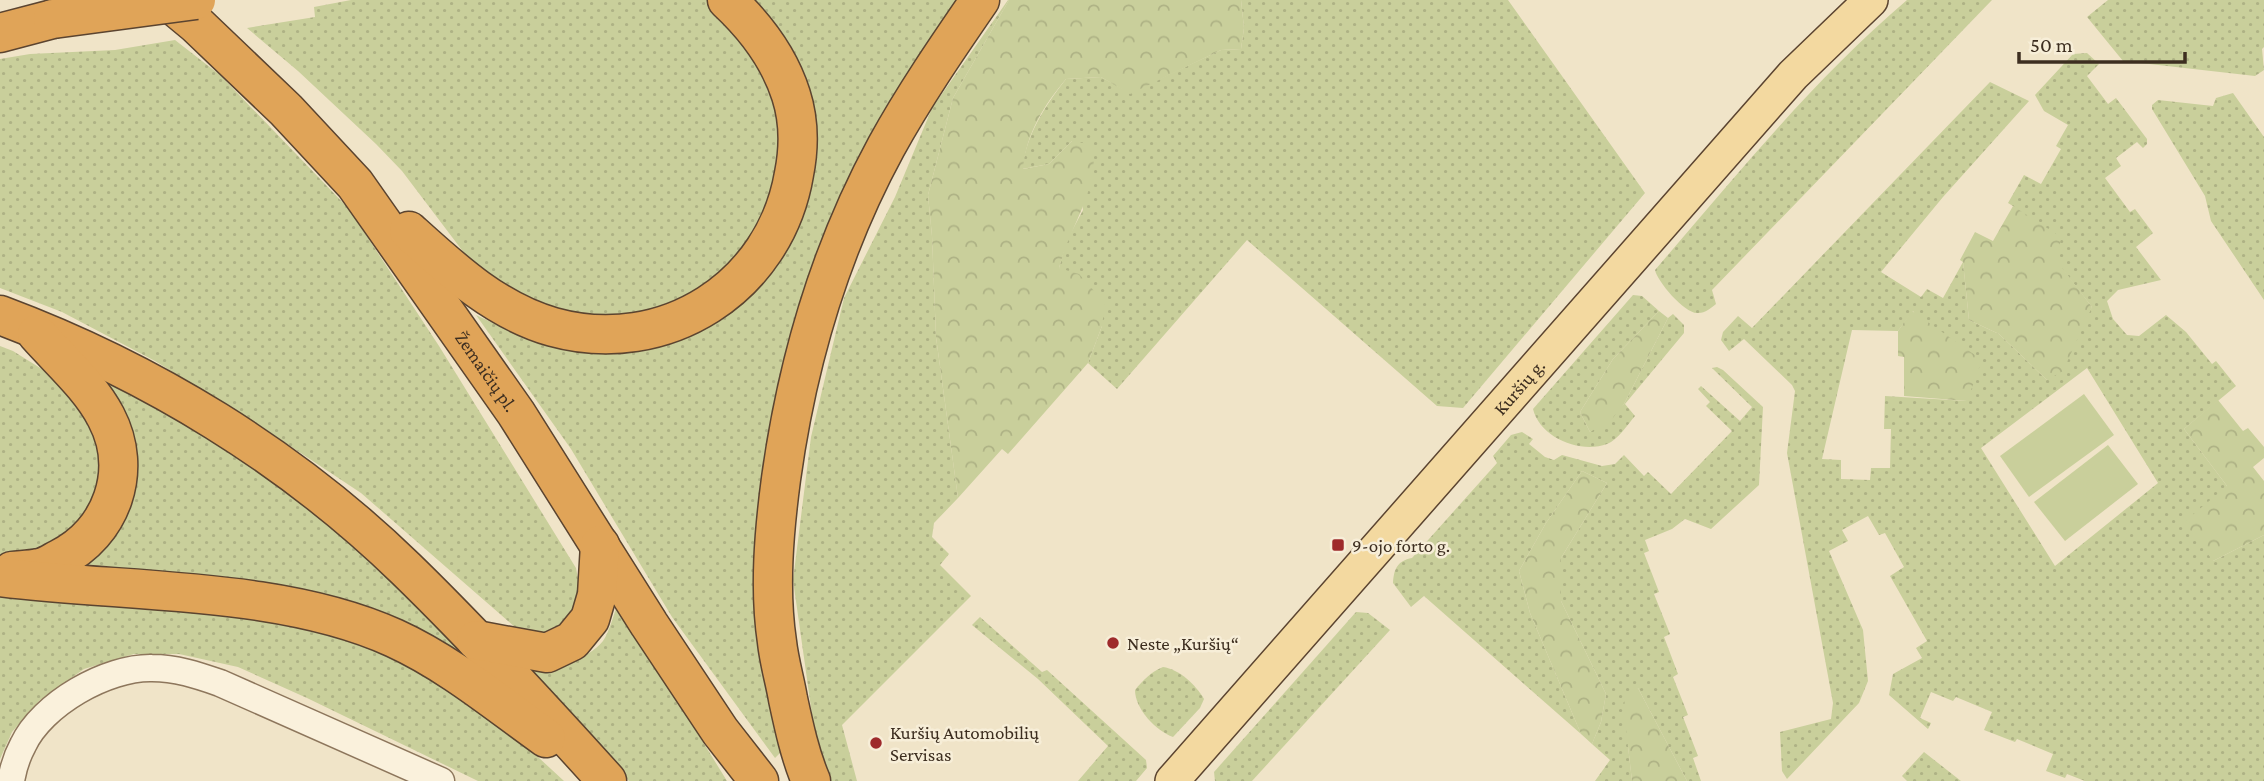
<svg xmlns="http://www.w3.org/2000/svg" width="2264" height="781" font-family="'Crimson Pro',serif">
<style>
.grass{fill:url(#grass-dots);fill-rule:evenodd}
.forest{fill:url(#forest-crowns)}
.pitch{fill:#c9cf9b}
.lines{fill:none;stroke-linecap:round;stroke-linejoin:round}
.minor-casing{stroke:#8d765c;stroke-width:29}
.major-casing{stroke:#5b4430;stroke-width:36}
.highway-casing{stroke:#5b4430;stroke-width:41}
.minor{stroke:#faf1dc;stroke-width:26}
.major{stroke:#f3d9a0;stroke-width:33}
.highway{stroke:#e0a458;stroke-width:38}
.highway-bridge-casing{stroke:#5b4430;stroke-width:41;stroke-linecap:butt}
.highway-bridge{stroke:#e0a458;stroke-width:38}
.poi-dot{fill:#9e2a2b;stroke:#f7eed8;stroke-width:2.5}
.labels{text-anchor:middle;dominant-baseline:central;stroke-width:5;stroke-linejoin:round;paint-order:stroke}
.street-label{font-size:19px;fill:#3d2e20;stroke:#f7eed8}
.poi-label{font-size:19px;fill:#3d2e20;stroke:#f7eed8;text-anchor:start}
</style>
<defs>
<pattern id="grass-dots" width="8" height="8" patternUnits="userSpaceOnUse" patternTransform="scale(1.75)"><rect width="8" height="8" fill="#c9cf9b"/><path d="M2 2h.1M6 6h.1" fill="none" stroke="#aeb285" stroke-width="1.8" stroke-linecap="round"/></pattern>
<pattern id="forest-crowns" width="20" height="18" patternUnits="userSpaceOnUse" patternTransform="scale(1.75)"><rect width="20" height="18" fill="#c9cf9b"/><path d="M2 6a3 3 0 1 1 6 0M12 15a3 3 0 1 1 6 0" fill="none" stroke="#aeb285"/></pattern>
</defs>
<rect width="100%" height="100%" fill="#f0e4c8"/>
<g class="grass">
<path d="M351,0h357l17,10 42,56 20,81 -25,91 -73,67 -83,18 -80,-23 -49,-30 -75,-99 -26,-27 -78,-73 -51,-43 68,-11 -1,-10z"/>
<path d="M743,0h224l-164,311 -19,438 -9,9 -103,-141 -101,-168 -95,-134 38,18 53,17 68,-5 101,-50 70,-160z"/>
<path d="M1008,0h1l-56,98 -25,97 4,41 4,101 22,161 -24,25 -2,14 17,17 -9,11 31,31 -129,129 15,56h-32l-5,-10 -27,-191 18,-143 33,-139 51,-101 37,-89z"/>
<path d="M1241,0h267l137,193 -182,215 -26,-2 -190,-166 -130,149 -29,-26 14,-37 -43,-58 7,-26 17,-32 -11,-69 -23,23 -27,5c5,-35 22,-62 44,-90l35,-2 29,16 91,-43 20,-1 3,-21z"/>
<path d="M1907,0h85l-280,290 4,14c-5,4 -12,10 -19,9 -13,0 -40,-32 -42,-43 80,-93 158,-190 252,-270z"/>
<path d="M2108,0h156v47l-2,2 2,21 -9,6 -132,-15 -36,-44z"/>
<path d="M175,40l45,35 129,134 90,137 137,222 4,21 -4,18 -15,19 -21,8 -25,-7 -154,-134 -95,-63 -111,-69 -93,-49 -62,-24v-229l30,-5 85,-4z"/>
<path d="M2087,53l12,11 -12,12 21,28 8,-6 31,41v5l-4,4 -6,-6 -21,16 5,8 -16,12 25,34 5,-3 18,24 -17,14 25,33 -43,10 -11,11 6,18 14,16 12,1 27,-21 20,17 26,32 4,-3 20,25 -52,43 43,57 -14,75 51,-26v246h-179l-18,-7 -2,4 -19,-7 7,-17 -36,-15 -2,3 -31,-12 8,-18 -36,-15 -3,4 -22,-9 -11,26 11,5 -3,6 -39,-34 4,-21 29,-16 -6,-10 11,-7 -37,-65 14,-9 -19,-34 -6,2 -11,-19 -26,14 6,11 -19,10 34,79 5,51 -9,22 -72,76 -5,-8 -2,-39 51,-13 2,-16 -46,-250 8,-62 -3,-6 -48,-46 -15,12 -8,-11 2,-8 15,-16 14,12 238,-246 39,19 -86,96 -62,75 40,25 6,-8 16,9 20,-36 6,58 30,14 48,46 45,-73 -79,-101 -5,-3 16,-28 17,9 20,-35 -5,-3 12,-21 -24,-14 -9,-16 38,-41zM1913,311l54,90 -82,-5 -1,33h7l-1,39h-19l-1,12 -29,-1v-19l-19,-1 30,-129 46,1zM2087,368l71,115 -103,83 -74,-118z"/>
<path d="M2233,93l31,44v163l-53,-79 -6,-25 -53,-87v-4l6,-5 55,6 3,-8z"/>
<path d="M1633,295l9,1 17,15 -46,48 -33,53 10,20 34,-28 44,-86 5,-4 11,11v8l-59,71 10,12c-7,8 -17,24 -28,28 -26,10 -67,-6 -74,-35z"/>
<path d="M0,346l13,5 48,30 43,52 -1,65 -45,52 -58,9z"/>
<path d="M1717,367l6,3 40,37 -4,78 -48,44 -26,-10 -13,10 -27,11 4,11 -5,2 15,39 -5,2 16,40 -6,3 14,37 -5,3 15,38 -5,2 15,39 -5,2 8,23h-14l-49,-93 -10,58 4,35h-37l15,-21 -18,-16 9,-22 5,-28 -45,-93v-43l46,-75 -25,-12 -36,52 -27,48 11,42 51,121 -157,-138 -13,11 -18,-24c1,-14 4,-22 19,-25l85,-95 -4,-7 18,-21 11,-3 11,7 -4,5 16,13 9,3 8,-5 40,11 13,-2 9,-9 20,21 4,-4 23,22 61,-63 -26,-25 4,-4 -12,-13 3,-3 39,35 12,-14 -40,-39z"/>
<path d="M103,378l17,4 147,94 81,64 128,123 -59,-26 -338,-60 -1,-16 29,-30z"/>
<path d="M0,592l181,12 174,29 131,76 78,72h-86l-171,-83 -69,-31 -59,-13h-45l-50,15 -44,31 -28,32 -12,27z"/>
<path d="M618,604l109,177h-98l-95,-103 -3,-7c24,-1 56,-11 72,-30 7,-10 10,-26 15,-37z"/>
<path d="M1356,612l12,1 22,17 -138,151h-37l-1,-9z"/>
<path d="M980,617l62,55 5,-2 99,90 1,8 -11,13h-58l30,-35 -70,-67 -66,-54z"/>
<path d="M1163,667c16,2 33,18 41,32l-4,9 -27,29c-17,-6 -38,-28 -38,-47 8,-10 16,-18 28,-23z"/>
<path d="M1924,752l37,29h-54l-5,-5z"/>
</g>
<g class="forest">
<path d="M1009,0h232l3,28 -3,21 -20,1 -91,44 -29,-17 -35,2c-22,26 -40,55 -43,90l26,-5 23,-23 21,4c6,46 -23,80 -34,123l20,6 26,29 -3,23 -14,37 -80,91 -6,-5 -44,49 -22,-161 -4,-101 -4,-41 25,-97z"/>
<path d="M2013,206l48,31 -4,24 35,46 -29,64 -16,9 -48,-46 -30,-14 -6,-58 -3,-2 15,-28 18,9z"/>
<path d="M1659,311l9,7 -44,86 -12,15 -22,13 -10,-20 33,-53z"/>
<path d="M1912,311l70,49 -15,41 -63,-5v-39l-6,-1v-25z"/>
<path d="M2218,400l25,31 5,-3 16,19v11l-11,9 11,14v54l-51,26 -29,-39 43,-36 -43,-57z"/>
<path d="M1582,471l25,12 -46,75v43l45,93 -5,28 -9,22 -11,-10 -51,-121 -11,-42 27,-48z"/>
<path d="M1638,688l49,93h-55l-9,-78z"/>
</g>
<g class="pitch">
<path d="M2084,394l30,41 -85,62 -29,-41z"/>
<path d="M2108,445l30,39 -73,57 -31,-39z"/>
</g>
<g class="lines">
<g class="minor-casing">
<path id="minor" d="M11,781c2,-12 6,-25 12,-36 19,-41 84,-78 129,-77 24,0 45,7 68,15l221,98"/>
</g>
<g class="major-casing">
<g id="major">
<path id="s1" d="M1172,781l621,-706 78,-75"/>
</g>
</g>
<g class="highway-casing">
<g id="highway">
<path id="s2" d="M167,0l29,24 90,86 69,74 161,229 133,211 71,107 39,50"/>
<path d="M0,33l53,-14"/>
<path d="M409,231c43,39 87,80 144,96 112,31 222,-40 241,-153 5,-25 5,-54 -3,-79 -12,-38 -35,-68 -64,-95"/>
<path d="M0,315c150,56 291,142 406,254 70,68 136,140 201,212"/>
<path d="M12,571c9,-1 19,-1 27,-3 7,-1 14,-6 20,-9 53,-26 75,-89 47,-142 -16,-31 -46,-57 -69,-83"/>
<path d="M0,577c125,16 280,9 394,61 55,25 103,65 152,100"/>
<path d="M476,640l71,13 25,-12 18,-22 7,-24 3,-50"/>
<path d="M811,781c-11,-26 -17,-54 -23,-82 -3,-18 -9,-38 -11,-57 -8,-53 -3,-110 4,-163 16,-116 49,-229 105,-332 28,-51 61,-99 94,-147"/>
</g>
</g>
<use href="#minor" class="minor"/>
<use href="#major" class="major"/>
<use href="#highway" class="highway"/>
<g class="highway-bridge-casing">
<path id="highway-bridge" d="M53,19l143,-19"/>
</g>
<use href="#highway-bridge" class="highway-bridge"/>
</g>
<g class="poi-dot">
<rect x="1331" y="538" width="14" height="14" rx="3.5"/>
<circle cx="1113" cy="643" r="7"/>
<circle cx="876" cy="743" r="7"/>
</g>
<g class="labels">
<g class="street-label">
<text stroke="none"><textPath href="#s2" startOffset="492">Žemaičių pl.</textPath></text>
<text stroke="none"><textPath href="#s1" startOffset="525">Kuršių g.</textPath></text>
</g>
<g class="poi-label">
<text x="1352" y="545">9-ojo forto g.</text>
<text x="1127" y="643">Neste „Kuršių“</text>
<text x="890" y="732">Kuršių Automobilių<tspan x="890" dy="22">Servisas</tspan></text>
</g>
</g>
<path d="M2019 52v10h166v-10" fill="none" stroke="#3d2e20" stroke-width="3.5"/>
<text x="2030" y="52" font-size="21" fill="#3d2e20" stroke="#f7eed8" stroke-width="5" paint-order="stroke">50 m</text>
</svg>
